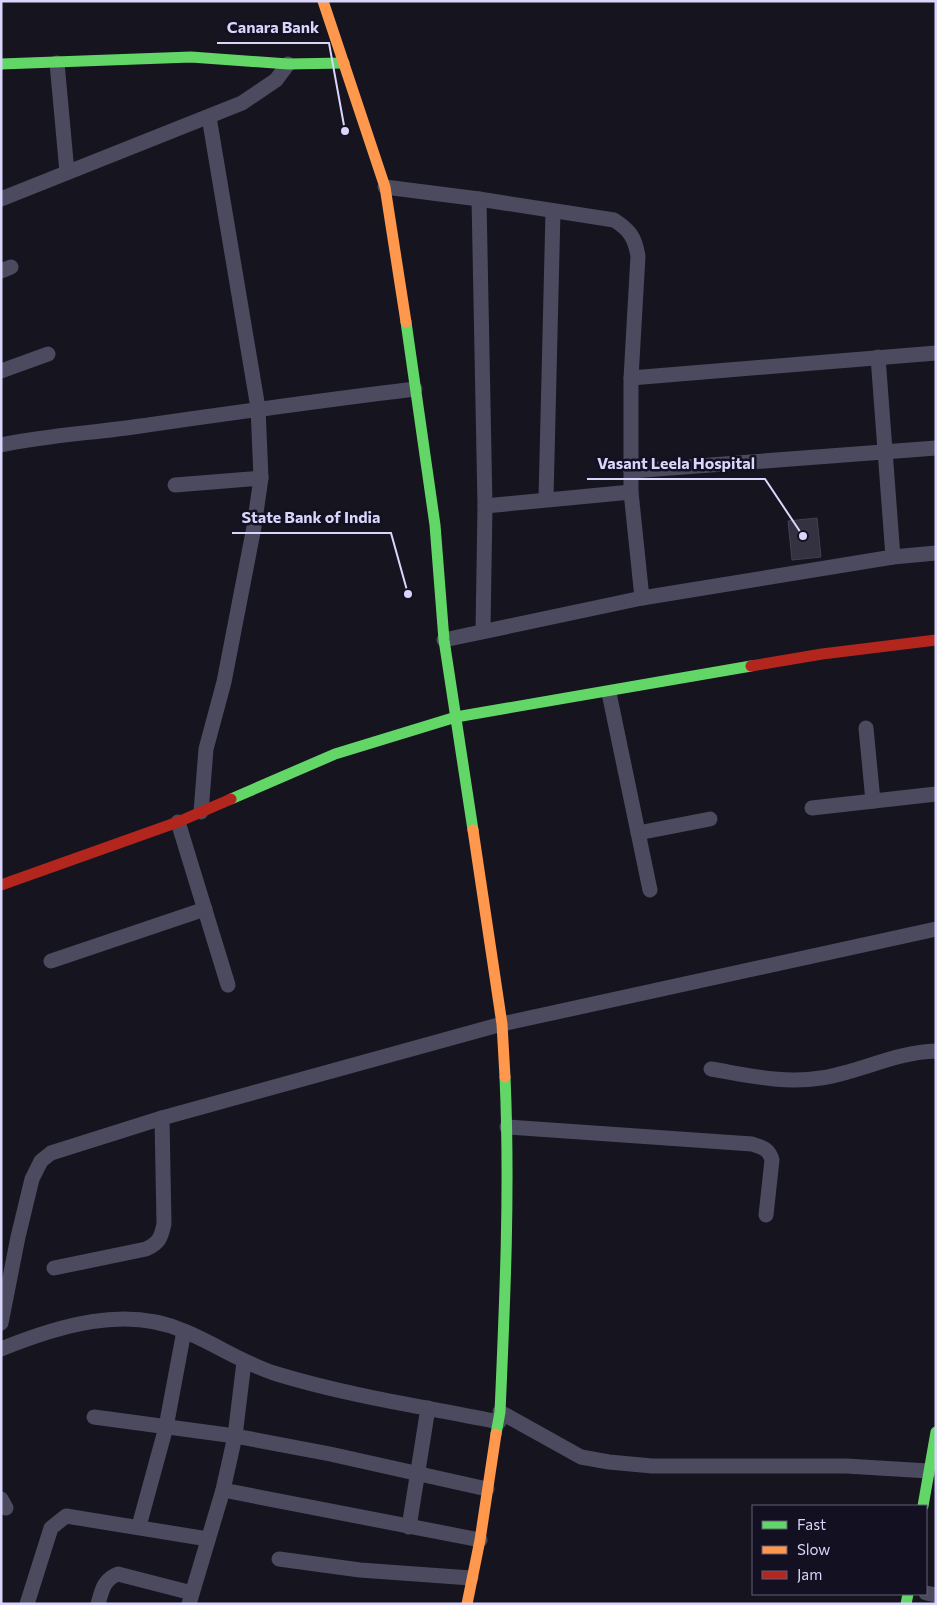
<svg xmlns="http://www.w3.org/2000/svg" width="937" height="1605" font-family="Commissioner,sans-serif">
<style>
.building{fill:#343240;stroke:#434051}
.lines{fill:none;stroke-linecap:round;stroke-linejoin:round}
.street{stroke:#4b4a5e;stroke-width:15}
.fast{stroke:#63d668;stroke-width:11}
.slow{stroke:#ff974d;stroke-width:11}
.jam{stroke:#b3261e;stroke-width:11}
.leader{fill:none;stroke:#d9d6fb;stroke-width:2}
.callout-dot{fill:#d9d6fb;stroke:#131022;stroke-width:2}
.callout-label{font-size:16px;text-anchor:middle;font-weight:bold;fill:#d9d6fb;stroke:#131022;stroke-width:5;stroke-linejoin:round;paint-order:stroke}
</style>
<rect width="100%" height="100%" fill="#16141e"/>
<path class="building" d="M817,518l4,39 -29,3 -4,-39z"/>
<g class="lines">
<g class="street">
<path d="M57,63l10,109"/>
<path d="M385,187l94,12 6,307 -2,125"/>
<path d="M1,199l241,-96 34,-23 12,-16"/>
<path d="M479,199l135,21c16,10 21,18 24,36l-7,122v114l-146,14"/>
<path d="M1,271l10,-4"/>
<path d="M878,357l15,200"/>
<path d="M1,371l47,-17"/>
<path d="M631,378l305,-25"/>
<path d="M1,445c46,-10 93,-12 139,-19 92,-13 183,-26 275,-37"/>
<path d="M631,471l305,-23"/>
<path d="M175,485l86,-7"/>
<path d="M631,492l11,106"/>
<path d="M546,499l7,-288"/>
<path d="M444,640l198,-42 251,-41 43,-4"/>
<path d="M609,693l41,197"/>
<path d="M866,728l7,73"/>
<path d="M812,808l124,-14"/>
<path d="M201,812l5,-63 18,-67 30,-155 7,-49 -3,-70 -49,-291"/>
<path d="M178,822l50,163"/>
<path d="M638,833l72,-14"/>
<path d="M51,961l154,-52"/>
<path d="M711,1069c36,6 72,15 110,9 39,-6 75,-26 115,-27"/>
<path d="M507,1127l245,17c10,3 17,5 20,16l-6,55"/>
<path d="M54,1268l92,-19c13,-6 15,-11 18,-25l-2,-106"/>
<path d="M1,1323l17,-86 14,-58 9,-18 10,-8 111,-35 340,-94 434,-95"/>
<path d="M1,1349c57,-23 124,-44 183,-18 32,13 60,33 93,43 72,22 148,33 222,48"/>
<path d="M500,1412l81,45 28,5 43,4h194l83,5"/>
<path d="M94,1417l141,19 95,18 157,35"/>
<path d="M223,1490l257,50"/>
<path d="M1,1499l5,9"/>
<path d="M139,1526l27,-99 18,-96"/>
<path d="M409,1527l19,-119"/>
<path d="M279,1559l81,11 111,8"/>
<path d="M926,1593l10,2"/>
<path d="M27,1604l24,-76 15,-12 142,23"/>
<path d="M98,1604c4,-14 6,-25 20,-30l74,19"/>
<path d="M189,1604l34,-114 12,-54 9,-74"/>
</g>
<g class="fast">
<path d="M1,64l190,-7 97,7 56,-1"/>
<path d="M406,322l29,203 9,115 29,190"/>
<path d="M231,799l104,-45 121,-37 295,-51"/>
<path d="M496,1434l4,-22c5,-112 10,-223 5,-335"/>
<path d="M923,1506l13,-74"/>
<path d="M906,1604l2,-10"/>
</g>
<g class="slow">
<path d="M323,1l62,186 21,135"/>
<path d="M473,830l29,194 3,53"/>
<path d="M467,1604l13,-64 16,-106"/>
</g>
<g class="jam">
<path d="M751,666l71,-12 114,-14"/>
<path d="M1,885l177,-63 53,-23"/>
</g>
</g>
<path class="leader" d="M345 131L329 43H217M803 536L765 479H587M408 594L391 533H232"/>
<g class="callout-dot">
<circle cx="345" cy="131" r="5"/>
<circle cx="803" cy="536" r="5"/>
<circle cx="408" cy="594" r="5"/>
</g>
<g class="callout-label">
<text x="273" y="33">Canara Bank</text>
<text x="676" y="469">Vasant Leela Hospital</text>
<text x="311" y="523">State Bank of India</text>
</g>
<rect width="937" height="1605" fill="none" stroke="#d9d6fb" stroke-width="5"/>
<rect x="752" y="1505" width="175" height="90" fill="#131022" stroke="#625f79"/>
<rect x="762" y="1521" width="25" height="8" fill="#63d668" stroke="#625f79"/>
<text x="797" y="1530" font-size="15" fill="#d9d6fb">Fast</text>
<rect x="762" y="1546" width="25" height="8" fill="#ff974d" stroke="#625f79"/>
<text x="797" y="1555" font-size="15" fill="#d9d6fb">Slow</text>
<rect x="762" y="1571" width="25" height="8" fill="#b3261e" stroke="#625f79"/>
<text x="797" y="1580" font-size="15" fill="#d9d6fb">Jam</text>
</svg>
